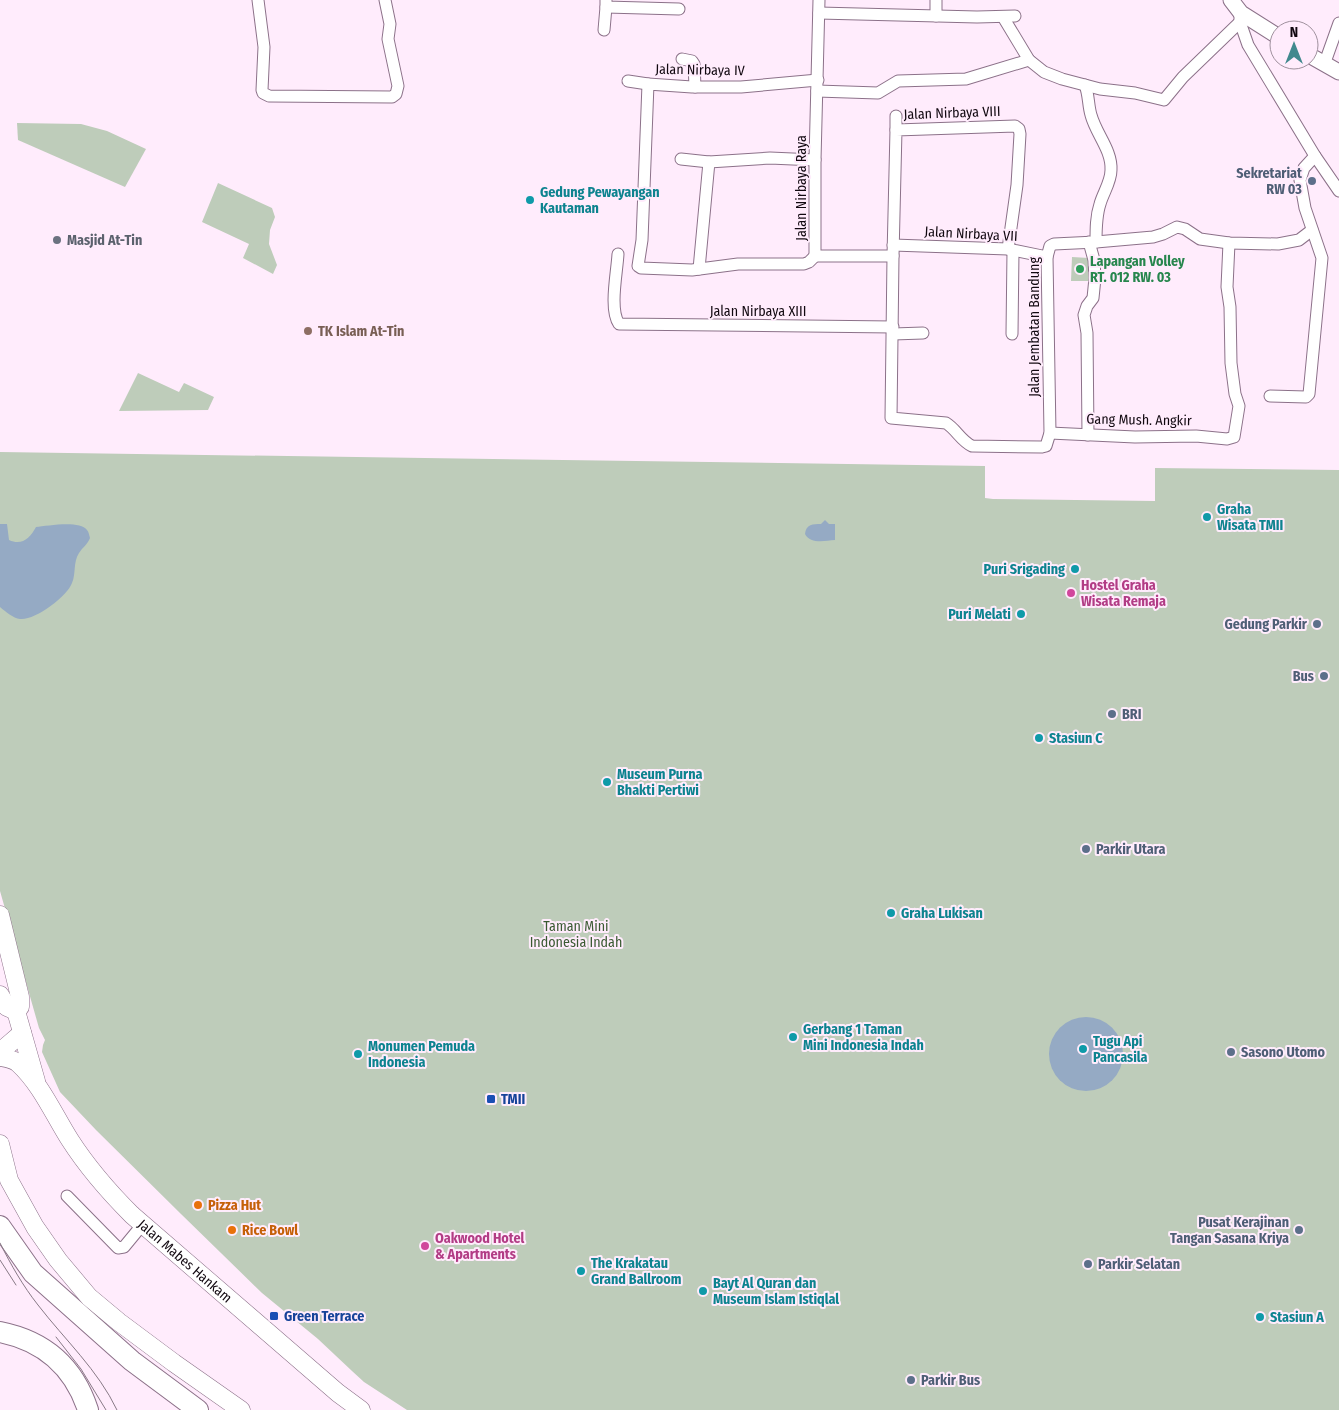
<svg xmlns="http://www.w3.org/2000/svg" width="1339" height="1410" font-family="'Fira Sans Condensed',sans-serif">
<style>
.green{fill:#beccba}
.water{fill:#95aac4}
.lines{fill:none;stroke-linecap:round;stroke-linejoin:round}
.street-casing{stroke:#8c7189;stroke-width:13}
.secondary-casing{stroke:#8c7189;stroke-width:17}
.primary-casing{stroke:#8c7189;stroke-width:19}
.highway-casing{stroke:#8c7189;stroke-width:22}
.street{stroke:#fff;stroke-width:11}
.secondary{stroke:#fff;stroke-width:15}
.primary{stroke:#fff;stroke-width:18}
.highway{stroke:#fff;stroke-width:20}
.tram{stroke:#887a86;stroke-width:1}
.service-dot{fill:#5c6f8a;stroke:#ffecfc;stroke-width:2}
.culture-dot{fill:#0f9aa8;stroke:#ffecfc;stroke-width:2}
.worship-dot{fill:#6b7280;stroke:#ffecfc;stroke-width:2}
.leisure-dot{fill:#2e9e5b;stroke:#ffecfc;stroke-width:2}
.education-dot{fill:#8d6e63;stroke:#ffecfc;stroke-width:2}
.hotel-dot{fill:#d1479c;stroke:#ffecfc;stroke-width:2}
.transit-dot{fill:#1a4fb4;stroke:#ffecfc;stroke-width:2}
.food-dot{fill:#e8710a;stroke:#ffecfc;stroke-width:2}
.labels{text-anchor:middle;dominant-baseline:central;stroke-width:4;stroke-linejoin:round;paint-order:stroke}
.street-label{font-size:14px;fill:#110810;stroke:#ffecfc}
.service-label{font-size:14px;font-weight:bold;fill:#4e5e75;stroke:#ffecfc;text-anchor:start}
.culture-label{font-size:14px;font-weight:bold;fill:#0d838f;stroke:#ffecfc;text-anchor:start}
.worship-label{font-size:14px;font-weight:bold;fill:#5b616d;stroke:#ffecfc;text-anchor:start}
.leisure-label{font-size:14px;font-weight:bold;fill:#27864d;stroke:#ffecfc;text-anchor:start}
.education-label{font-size:14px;font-weight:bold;fill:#785e54;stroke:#ffecfc;text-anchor:start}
.hotel-label{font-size:14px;font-weight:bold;fill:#b23c85;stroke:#ffecfc;text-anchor:start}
.park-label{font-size:14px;fill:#3a5a32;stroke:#ffecfc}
.transit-label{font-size:14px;font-weight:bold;fill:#164399;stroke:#ffecfc;text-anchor:start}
.food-label{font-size:14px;font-weight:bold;fill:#c56008;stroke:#ffecfc;text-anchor:start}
</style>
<rect width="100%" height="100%" fill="#ffecfc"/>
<g class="green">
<path d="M17,123l64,1 26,7 39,18 -21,38 -107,-47z"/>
<path d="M218,183l54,25 3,9 -5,13 -1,14 8,21 -4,9 -30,-16 6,-14 -47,-22z"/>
<path d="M1072,257l17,1v23h-18z"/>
<path d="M138,373l41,19 5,-9 30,14 -6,13 -89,1z"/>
<path d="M0,452l985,14v32l8,1 162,2v-33l184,2v940h-932l-43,-28 -12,-11 -34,-32 -56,-46 -81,-79 -85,-84 -36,-38 -18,-40 1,-7 2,-5 -6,-12 -39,-137z"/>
</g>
<g class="water">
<path d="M825,520l4,4h6v16c-11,1 -25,4 -30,-6 1,-10 8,-10 16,-10z"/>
<path d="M0,524h7l2,16c13,6 21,-2 27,-13 11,-1 44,-7 51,3 2,2 2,5 3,8 -3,7 -7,9 -11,15 -6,9 -3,21 -7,30 -5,14 -38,38 -52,36 -7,-1 -14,-7 -20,-12z"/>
<circle cx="1086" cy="1054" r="37"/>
</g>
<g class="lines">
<g class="street-casing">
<g id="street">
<path d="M258,0l6,47 -2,43 1,3 6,3 123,1 4,-3 2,-8 -10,-47 2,-15 -5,-24"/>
<path d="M606,0v7l73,2"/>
<path d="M819,0l-4,160v96h78l-2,162 55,5c10,6 15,18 26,23l70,1 4,-1 4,-13 -3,-176 3,-11 4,-2 42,-2 57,-5 10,-3 14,-7 8,2 15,10 29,4 49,1 21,-4 13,-10"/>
<path d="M819,13l158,4 38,-1"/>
<path d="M936,16v-16"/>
<path d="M1240,16v6l8,23 67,111 24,35"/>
<path d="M1003,17l26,43 15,12 18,7 38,10 35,4 29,7 19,-23 57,-55"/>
<path d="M604,30l2,-23"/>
<path d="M682,59l10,2 2,3 1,23"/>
<path d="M1324,65l15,-42"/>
<path d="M628,81l20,3"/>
<path d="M1085,85c4,10 3,20 6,30 5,19 21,35 20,55 0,12 -8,23 -11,34 -4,12 -4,25 -4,38"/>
<path d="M817,91l61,2 20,-12 68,-2 63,-19"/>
<path d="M896,130v-14"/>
<path d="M681,159l28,3"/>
<path d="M893,245l115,4 39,8"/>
<path d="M618,254c-1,19 -9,55 1,70l274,3"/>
<path d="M815,256l-6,6 -5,2h-66l-46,6 -51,-2 -3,-2 4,-26 6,-156 44,3h49l77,-7"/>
<path d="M893,256l3,-126 119,-4 4,3 1,5 -3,51 -9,64"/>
<path d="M699,269l10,-107 61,-4 45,2"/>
<path d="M893,334l30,-1"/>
<path d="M1012,334l1,-83"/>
<path d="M1270,396l36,1 3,-3 13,-136 -17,-50 -5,-28 4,-12 11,-12"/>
<path d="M1050,433l85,4 61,-1 31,3 7,-2 5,-31 -4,-12 -4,-31 -1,-56 -3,-20 2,-44"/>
<path d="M1088,435l-1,-102 -3,-18 3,-9 6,-8 2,-20 -1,-18 -5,-18"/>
<path d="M67,1196l51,52 6,-1 19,-23"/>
</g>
</g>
<g class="secondary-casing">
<g id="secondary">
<path d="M1231,0l10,13 38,24"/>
<path d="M1309,55l30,17"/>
</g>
</g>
<g class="primary-casing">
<g id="primary">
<path d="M0,915l20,82v10l-4,4 20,70"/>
<path d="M0,995l7,12 9,4"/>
<path d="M0,1052l22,-19"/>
<path id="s1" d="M0,1057c6,1 13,2 18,6 23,21 36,52 52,77 18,28 39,52 62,75l206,178 23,17"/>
<path d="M0,1144l9,36 26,47 23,33 31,37 30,25 55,41 67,47"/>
</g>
</g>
<g class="highway-casing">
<g id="highway">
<path d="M0,1226l33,47 99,88 66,49"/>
<path d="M0,1332c45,9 74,35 88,78"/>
</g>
</g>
<use href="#street" class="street"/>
<use href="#secondary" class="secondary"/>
<use href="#primary" class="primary"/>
<use href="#highway" class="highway"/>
<g class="tram">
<path d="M0,1243c11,22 23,43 38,62 27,35 60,65 79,105"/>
<path d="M0,1260l16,25"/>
<path d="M56,1337l25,32 25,41"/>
</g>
</g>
<g class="service-dot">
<circle cx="1312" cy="181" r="5"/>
<circle cx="1317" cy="624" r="5"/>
<circle cx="1324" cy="676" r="5"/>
<circle cx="1112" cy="714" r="5"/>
<circle cx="1086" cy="849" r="5"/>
<circle cx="1231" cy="1052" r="5"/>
<circle cx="1299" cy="1230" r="5"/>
<circle cx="1088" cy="1264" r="5"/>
<circle cx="911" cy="1380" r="5"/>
</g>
<g class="culture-dot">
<circle cx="530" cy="200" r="5"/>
<circle cx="1207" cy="517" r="5"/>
<circle cx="1075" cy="569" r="5"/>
<circle cx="1021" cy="614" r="5"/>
<circle cx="1039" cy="738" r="5"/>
<circle cx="607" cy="782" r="5"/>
<circle cx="891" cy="913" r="5"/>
<circle cx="793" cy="1037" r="5"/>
<circle cx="1083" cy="1049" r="5"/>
<circle cx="358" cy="1054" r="5"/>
<circle cx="581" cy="1271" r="5"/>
<circle cx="703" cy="1291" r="5"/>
<circle cx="1260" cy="1317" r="5"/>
</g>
<circle class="worship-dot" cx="57" cy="240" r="5"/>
<circle class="leisure-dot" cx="1080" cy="269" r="5"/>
<circle class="education-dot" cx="308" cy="331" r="5"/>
<g class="hotel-dot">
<circle cx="1071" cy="593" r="5"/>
<circle cx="425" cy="1246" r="5"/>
</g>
<g class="transit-dot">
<rect x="486" y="1094" width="10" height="10" rx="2.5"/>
<rect x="269" y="1311" width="10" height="10" rx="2.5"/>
</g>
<g class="food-dot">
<circle cx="198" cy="1205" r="5"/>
<circle cx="232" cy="1230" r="5"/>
</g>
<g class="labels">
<g class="street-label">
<text transform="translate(700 70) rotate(1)">Jalan Nirbaya IV</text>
<text transform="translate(952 113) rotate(-2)">Jalan Nirbaya VIII</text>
<text transform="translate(801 188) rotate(-90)">Jalan Nirbaya Raya</text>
<text transform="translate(971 234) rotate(3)">Jalan Nirbaya VII</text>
<text x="758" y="311">Jalan Nirbaya XIII</text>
<text transform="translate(1034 327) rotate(-90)">Jalan Jembatan Bandung</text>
<text transform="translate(1139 420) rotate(1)">Gang Mush. Angkir</text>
<text stroke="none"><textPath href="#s1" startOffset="280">Jalan Mabes Hankam</textPath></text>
</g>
<g class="service-label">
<text x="1302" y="173" text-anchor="end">Sekretariat<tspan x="1302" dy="16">RW 03</tspan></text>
<text x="1307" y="624" text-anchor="end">Gedung Parkir</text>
<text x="1314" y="676" text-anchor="end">Bus</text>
<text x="1122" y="714">BRI</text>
<text x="1096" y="849">Parkir Utara</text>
<text x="1241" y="1052">Sasono Utomo</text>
<text x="1289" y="1222" text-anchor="end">Pusat Kerajinan<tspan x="1289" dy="16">Tangan Sasana Kriya</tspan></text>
<text x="1098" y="1264">Parkir Selatan</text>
<text x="921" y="1380">Parkir Bus</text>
</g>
<g class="culture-label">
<text x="540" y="192">Gedung Pewayangan<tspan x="540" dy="16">Kautaman</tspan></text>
<text x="1217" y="509">Graha<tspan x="1217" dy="16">Wisata TMII</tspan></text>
<text x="1065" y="569" text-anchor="end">Puri Srigading</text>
<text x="1011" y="614" text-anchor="end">Puri Melati</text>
<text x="1049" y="738">Stasiun C</text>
<text x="617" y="774">Museum Purna<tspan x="617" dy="16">Bhakti Pertiwi</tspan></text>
<text x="901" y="913">Graha Lukisan</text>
<text x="803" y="1029">Gerbang 1 Taman<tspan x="803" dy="16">Mini Indonesia Indah</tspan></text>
<text x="1093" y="1041">Tugu Api<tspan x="1093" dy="16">Pancasila</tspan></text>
<text x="368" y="1046">Monumen Pemuda<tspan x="368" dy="16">Indonesia</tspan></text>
<text x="591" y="1263">The Krakatau<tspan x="591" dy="16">Grand Ballroom</tspan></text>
<text x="713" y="1283">Bayt Al Quran dan<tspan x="713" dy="16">Museum Islam Istiqlal</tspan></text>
<text x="1270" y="1317">Stasiun A</text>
</g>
<g class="worship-label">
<text x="67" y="240">Masjid At-Tin</text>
</g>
<g class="leisure-label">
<text x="1090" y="261">Lapangan Volley<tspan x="1090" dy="16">RT. 012 RW. 03</tspan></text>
</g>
<g class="education-label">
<text x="318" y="331">TK Islam At-Tin</text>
</g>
<g class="hotel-label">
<text x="1081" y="585">Hostel Graha<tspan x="1081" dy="16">Wisata Remaja</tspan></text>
<text x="435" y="1238">Oakwood Hotel<tspan x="435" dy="16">&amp; Apartments</tspan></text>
</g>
<g class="park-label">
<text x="576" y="926">Taman Mini<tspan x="576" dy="16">Indonesia Indah</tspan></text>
</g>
<g class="transit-label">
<text x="501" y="1099">TMII</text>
<text x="284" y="1316">Green Terrace</text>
</g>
<g class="food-label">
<text x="208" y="1205">Pizza Hut</text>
<text x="242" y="1230">Rice Bowl</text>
</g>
</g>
<g transform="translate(1294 45)"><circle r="24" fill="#ffecfc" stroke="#a0919e"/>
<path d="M0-4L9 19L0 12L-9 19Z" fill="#41898e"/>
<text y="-8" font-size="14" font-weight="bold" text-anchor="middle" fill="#110810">N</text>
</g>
</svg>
